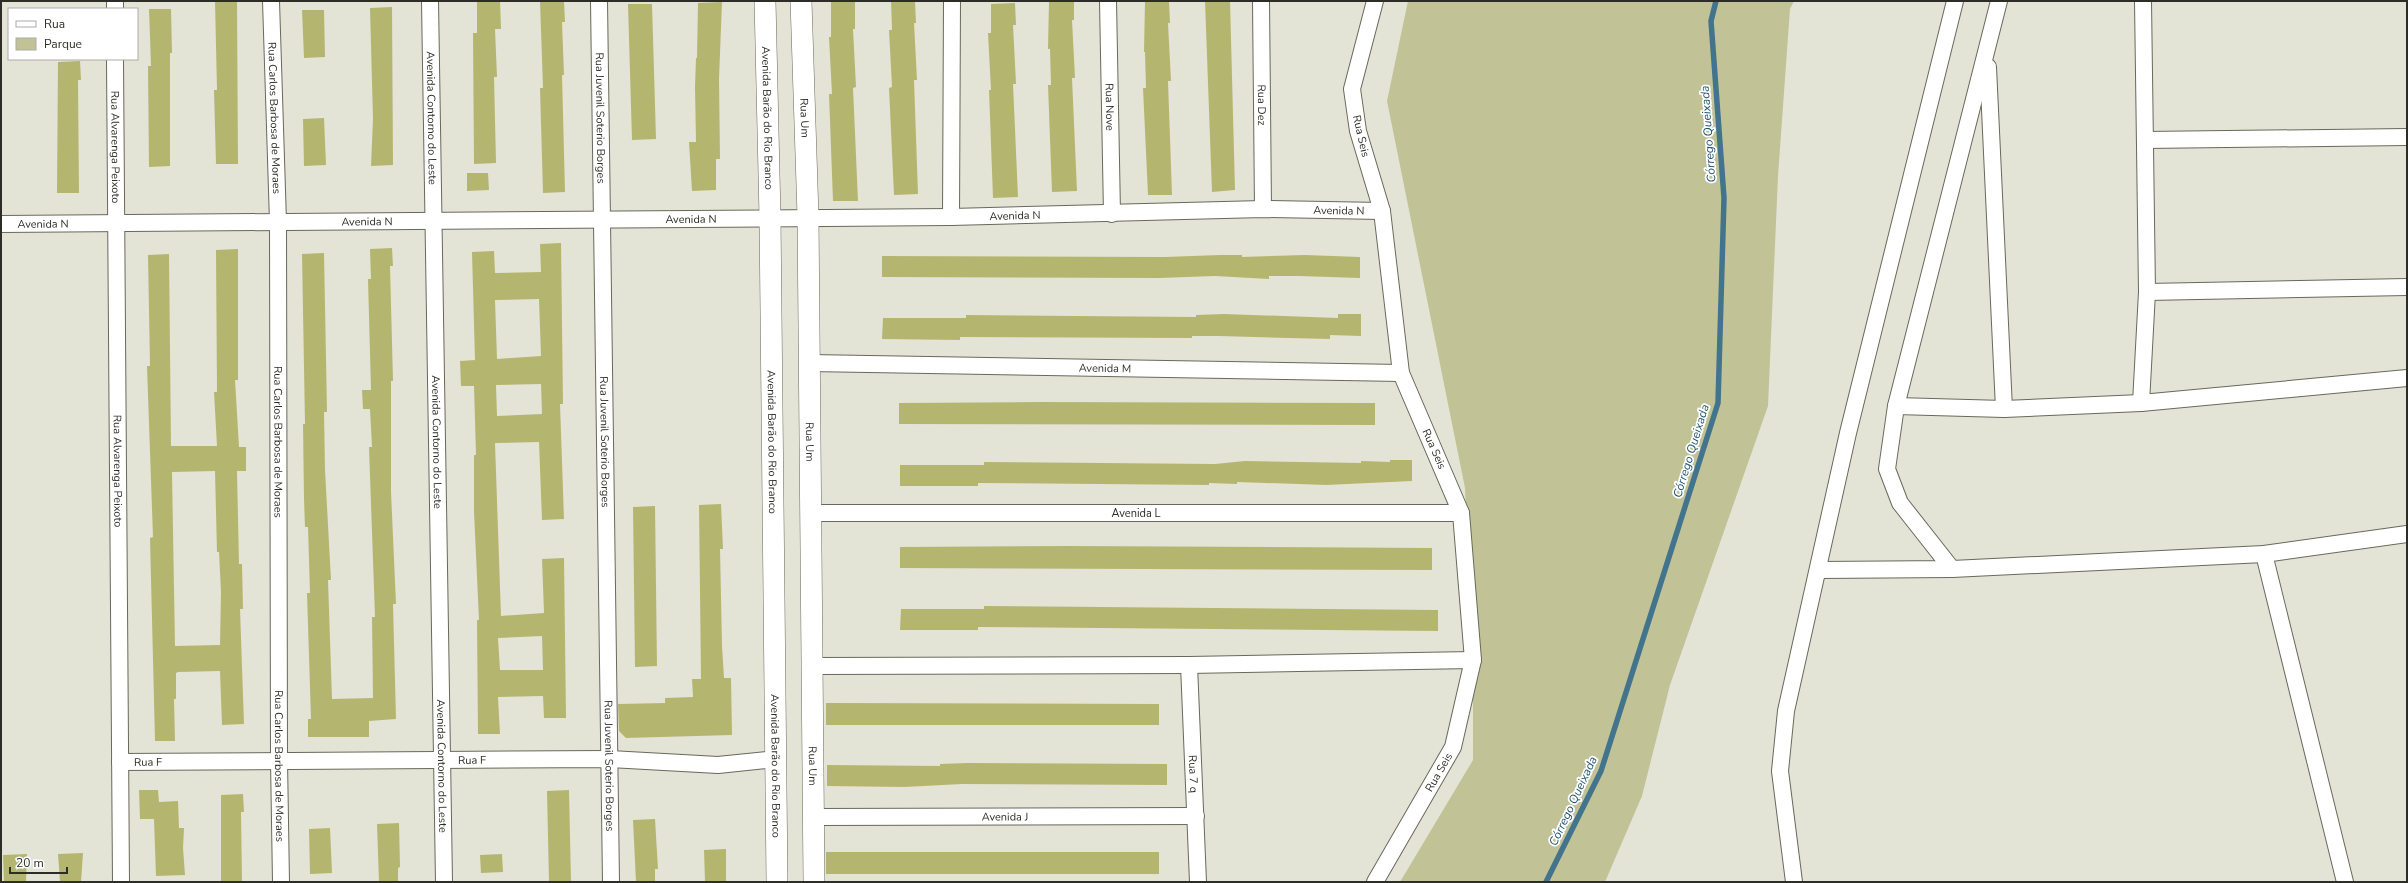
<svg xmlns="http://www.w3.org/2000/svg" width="2408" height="883" font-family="'Nunito Sans',sans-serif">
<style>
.green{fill:#c1c397}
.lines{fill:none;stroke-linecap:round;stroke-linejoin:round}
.stream{stroke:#43748e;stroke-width:5.5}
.building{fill:#b4b670;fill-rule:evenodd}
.minor-casing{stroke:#68695c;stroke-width:18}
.tertiary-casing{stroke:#68695c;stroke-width:22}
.minor{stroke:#fff;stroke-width:16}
.tertiary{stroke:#fff;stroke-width:21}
.labels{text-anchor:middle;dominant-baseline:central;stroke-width:3.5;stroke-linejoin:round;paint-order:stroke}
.street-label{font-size:11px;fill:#2d2d28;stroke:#fff}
.water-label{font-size:12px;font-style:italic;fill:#1e5370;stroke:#fff}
</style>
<rect width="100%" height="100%" fill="#e3e4d5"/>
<path class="green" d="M1408,1h386l-4,8 -12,167 -10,230 -98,279 -28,111 -37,86h-205l73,-122v-100l-8,-172 -78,-387z"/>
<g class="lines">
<path class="stream" d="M1546,882l55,-111 117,-368 6,-205 -13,-177 5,-20"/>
</g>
<g class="building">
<path d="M215,1h22l1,163h-22l-2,-74h3z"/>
<path d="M477,1h23l1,28h-6l2,48h-3l2,86 -22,1 -1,-131h4z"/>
<path d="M540,1h24l1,21h-3l2,53h-2l3,117 -22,1 -3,-105h3z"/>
<path d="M831,1h24v28h-2l3,58 -3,1 5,113h-25l-4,-107h3l-3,-57h2z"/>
<path d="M891,1h24l1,22h-2l3,57h-3l4,114 -24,1 -5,-107 3,-1 -3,-57h3z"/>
<path d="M1049,1h25v19h-2l3,58h-3l5,113 -25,1 -4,-107h3l-1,-36h-2z"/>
<path d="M1145,1h24l1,22h-2l3,58h-3l4,114h-24l-5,-107h3l-1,-36h-1z"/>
<path d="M1205,1h25l5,189 -23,2z"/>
<path d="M722,2l-3,77 1,80h-4v31l-24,1 -3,-49h7l-1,-55 1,-29h1l1,-55z"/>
<path d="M1015,3l1,22h-3l3,59h-3l5,113 -25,1 -4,-108h2l-3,-57h3v-29z"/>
<path d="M628,4h24l4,135 -24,1z"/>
<path d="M392,7l1,158 -22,1 2,-47 -3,-111z"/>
<path d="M149,9h22l1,44h-2v113l-21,1 -1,-101h3z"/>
<path d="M302,10h22l1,47 -21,1z"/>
<path d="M80,61l1,19h-3l1,113h-22l1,-131z"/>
<path d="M324,118l2,47 -22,1 -1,-47z"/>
<path d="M467,173h21l1,17 -22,1z"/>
<path d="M561,243l2,161h-3l4,115 -22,1 -3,-78 -44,1 6,173 43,-3 -2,-54 22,-1 2,160h-22l-1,-22 -45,1 2,37h-22l-1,-114h2l-5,-108v-57h2l-2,-69h-13l-1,-25 15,-1 -3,-108 22,-1 1,22 46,-1 -1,-28zM539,299l2,57 -44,3 -2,-59zM541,384l1,30 -45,2 -1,-31zM542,636l1,34h-43l-2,-32z"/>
<path d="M392,248l1,18h-3l3,115h-2v111l5,112h-3l3,115 -27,2v16h-61v-18h3l-4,-126h3l-2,-66h-3l-1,-28 -1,-75h2l-3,-170 22,-1 3,159h-3l1,58 6,110h-3l4,119 41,-1 -1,-81h3l-6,-170h3l-2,-38h-7l-1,-19h9l-3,-111h3l-1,-30z"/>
<path d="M238,249v131h-3l4,67h7v24h-9l2,93h3l1,45h-3l4,115 -22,1 -2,-54 -42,1 -2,1v26h-2l1,42h-20l-5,-203 3,-1 -6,-171h3l-2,-111 21,-1 2,192h46l-3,-54h3l-1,-142zM215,471l2,81h2l2,40 -1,53 -45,1 -3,-174z"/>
<path d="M1220,255h22v2l63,-2 55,2v21l-61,-2h-30v3l-54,-3 -56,2 -277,-1v-21l283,1z"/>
<path d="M1224,314l114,4v-4h23v22l-31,-1v4l-111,-3h-27v2l-232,-1v3l-78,-1 1,-21h83v-3l230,2v-2z"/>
<path d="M1039,402l336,1v22l-476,-1v-21z"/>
<path d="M1390,460h22v21l-86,4 -89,-3v2l-28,-1v2l-231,-2v3h-78v-21h84v-3l231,2 30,-3 116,2v-2l29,1z"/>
<path d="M721,504l2,45h-3l2,97 2,32h7l1,57 -106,3 -7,-7 -1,-27 47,-1v-5l28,-1 -1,-18h9l-2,-174z"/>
<path d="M655,506l2,160 -22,1 -2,-160z"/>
<path d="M1067,546l365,2v22l-532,-2v-21z"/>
<path d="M984,606l454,4v21l-460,-4v3h-78l1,-21h83z"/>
<path d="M826,703l333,1v21h-333z"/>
<path d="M968,763l199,1v21l-205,-1 -58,3 -77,-1v-21l113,1v-2z"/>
<path d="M139,790h19l1,12 19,-1 1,27h5l-1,20 2,27 -29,1 -2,-57h-14z"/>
<path d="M569,790l2,92h-22l-2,-91z"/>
<path d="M243,794l1,18h-3l1,70h-21v-87z"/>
<path d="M655,819l3,50h-3v13h-19l-3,-62z"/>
<path d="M399,823l1,44 -2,1v14h-19l-2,-58z"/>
<path d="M330,828l2,45 -22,1 -1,-45z"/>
<path d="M726,849v33h-21l-1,-32z"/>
<rect x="826" y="852" width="333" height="22"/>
<path d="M83,853l-2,29h-21l-2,-28z"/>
<path d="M27,854l-1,28h-22l-1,-27z"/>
<path d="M502,854l1,18 -22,1 -1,-18z"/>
</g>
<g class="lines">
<g class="minor-casing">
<g id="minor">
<path d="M115,1v8"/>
<path id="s1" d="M271,1l7,221 1,538 2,122"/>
<path id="s2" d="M430,1l14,881"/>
<path id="s3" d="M599,1l12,881"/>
<path id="s4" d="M1108,1l4,213"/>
<path id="s5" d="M1261,1l2,208"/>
<path id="s6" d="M115,59l6,823"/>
<path d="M1988,67l16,342"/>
<path d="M2145,140l262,-3"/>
<path d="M951,217l1,-216"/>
<path id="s7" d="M1,224l950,-7 312,-8 119,2"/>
<path d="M2147,292l260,-5"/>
<path id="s8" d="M809,363l592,10"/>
<path d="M2141,403l6,-111 -4,-291"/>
<path d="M1896,406l108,3 137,-6 266,-25"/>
<path id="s9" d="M810,513h651"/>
<path d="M2264,554l81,328"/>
<path d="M1952,569l-52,-66 -13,-34 9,-63 103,-405"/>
<path d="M1819,570l133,-1 312,-15 143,-20"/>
<path id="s10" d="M1189,665l9,217"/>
<path d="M812,666l377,-1 284,-5"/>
<path id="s11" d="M120,762l490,-3 108,6 58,-6"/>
<path id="s12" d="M813,817l383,-1"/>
<path id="s13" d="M1375,882l78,-135 20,-87 -12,-147 -60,-140 -19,-162 -24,-80 -6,-42 23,-88"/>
<path d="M1794,882l-14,-111 6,-60 62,-278 107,-432"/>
</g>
</g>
<g class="tertiary-casing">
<g id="tertiary">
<path id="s14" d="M765,1l5,216 7,665"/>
<path id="s15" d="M801,1l7,215 6,666"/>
</g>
</g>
<use href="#minor" class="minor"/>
<use href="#tertiary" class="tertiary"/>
</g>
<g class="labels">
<g class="street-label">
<text stroke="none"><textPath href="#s5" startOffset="104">Rua Dez</textPath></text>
<text stroke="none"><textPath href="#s4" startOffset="106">Rua Nove</textPath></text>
<text stroke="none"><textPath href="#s1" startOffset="117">Rua Carlos Barbosa de Moraes</textPath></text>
<text stroke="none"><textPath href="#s2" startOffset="117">Avenida Contorno do Leste</textPath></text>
<text stroke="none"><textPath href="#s3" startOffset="117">Rua Juvenil Soterio Borges</textPath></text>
<text stroke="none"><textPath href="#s14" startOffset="117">Avenida Barão do Rio Branco</textPath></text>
<text stroke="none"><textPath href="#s15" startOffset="117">Rua Um</textPath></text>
<text transform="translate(1361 136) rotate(77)">Rua Seis</text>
<text stroke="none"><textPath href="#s6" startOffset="88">Rua Alvarenga Peixoto</textPath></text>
<text stroke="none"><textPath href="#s7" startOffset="1338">Avenida N</textPath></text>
<text stroke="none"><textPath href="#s7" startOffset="1014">Avenida N</textPath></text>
<text stroke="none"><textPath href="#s7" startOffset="690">Avenida N</textPath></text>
<text stroke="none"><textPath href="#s7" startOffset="366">Avenida N</textPath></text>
<text stroke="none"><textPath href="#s7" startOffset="42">Avenida N</textPath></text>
<text stroke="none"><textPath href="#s8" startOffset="296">Avenida M</textPath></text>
<text stroke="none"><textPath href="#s1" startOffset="441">Rua Carlos Barbosa de Moraes</textPath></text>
<text stroke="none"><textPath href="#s2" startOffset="441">Avenida Contorno do Leste</textPath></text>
<text stroke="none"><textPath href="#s14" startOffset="441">Avenida Barão do Rio Branco</textPath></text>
<text stroke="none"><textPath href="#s15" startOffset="441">Rua Um</textPath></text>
<text stroke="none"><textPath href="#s3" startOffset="441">Rua Juvenil Soterio Borges</textPath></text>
<text transform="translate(1434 449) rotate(66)">Rua Seis</text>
<text stroke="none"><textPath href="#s6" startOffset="412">Rua Alvarenga Peixoto</textPath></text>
<text stroke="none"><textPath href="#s9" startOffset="326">Avenida L</textPath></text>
<text stroke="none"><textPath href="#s11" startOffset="352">Rua F</textPath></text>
<text stroke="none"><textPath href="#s11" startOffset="28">Rua F</textPath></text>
<text stroke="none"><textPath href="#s1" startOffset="765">Rua Carlos Barbosa de Moraes</textPath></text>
<text stroke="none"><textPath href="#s2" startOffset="765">Avenida Contorno do Leste</textPath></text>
<text stroke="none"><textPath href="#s3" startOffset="765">Rua Juvenil Soterio Borges</textPath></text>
<text stroke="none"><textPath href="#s14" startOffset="765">Avenida Barão do Rio Branco</textPath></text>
<text stroke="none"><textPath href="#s15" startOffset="765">Rua Um</textPath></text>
<text stroke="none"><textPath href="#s13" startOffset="127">Rua Seis</textPath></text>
<text stroke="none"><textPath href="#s10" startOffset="109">Rua 7 q</textPath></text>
<text stroke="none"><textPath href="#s12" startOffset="192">Avenida J</textPath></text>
</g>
<g class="water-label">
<text transform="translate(1708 134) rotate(-94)">Córrego Queixada</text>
<text transform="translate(1691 451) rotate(-73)">Córrego Queixada</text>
<text transform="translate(1573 801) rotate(-65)">Córrego Queixada</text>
</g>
</g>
<rect width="2408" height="883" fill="none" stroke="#2d2d28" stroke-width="4"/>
<rect x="8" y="8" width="130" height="52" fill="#ffffff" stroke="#ababa9"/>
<rect x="16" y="21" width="20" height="6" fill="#ffffff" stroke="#ababa9"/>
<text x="44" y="28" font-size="12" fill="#2d2d28">Rua</text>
<rect x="16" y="38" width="20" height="12" fill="#c1c397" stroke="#ababa9"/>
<text x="44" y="48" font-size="12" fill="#2d2d28">Parque</text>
<path d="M10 867v6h57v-6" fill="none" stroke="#2d2d28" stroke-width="2"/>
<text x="16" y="867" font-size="12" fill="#2d2d28" stroke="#ffffff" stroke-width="3" paint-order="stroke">20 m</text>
</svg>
